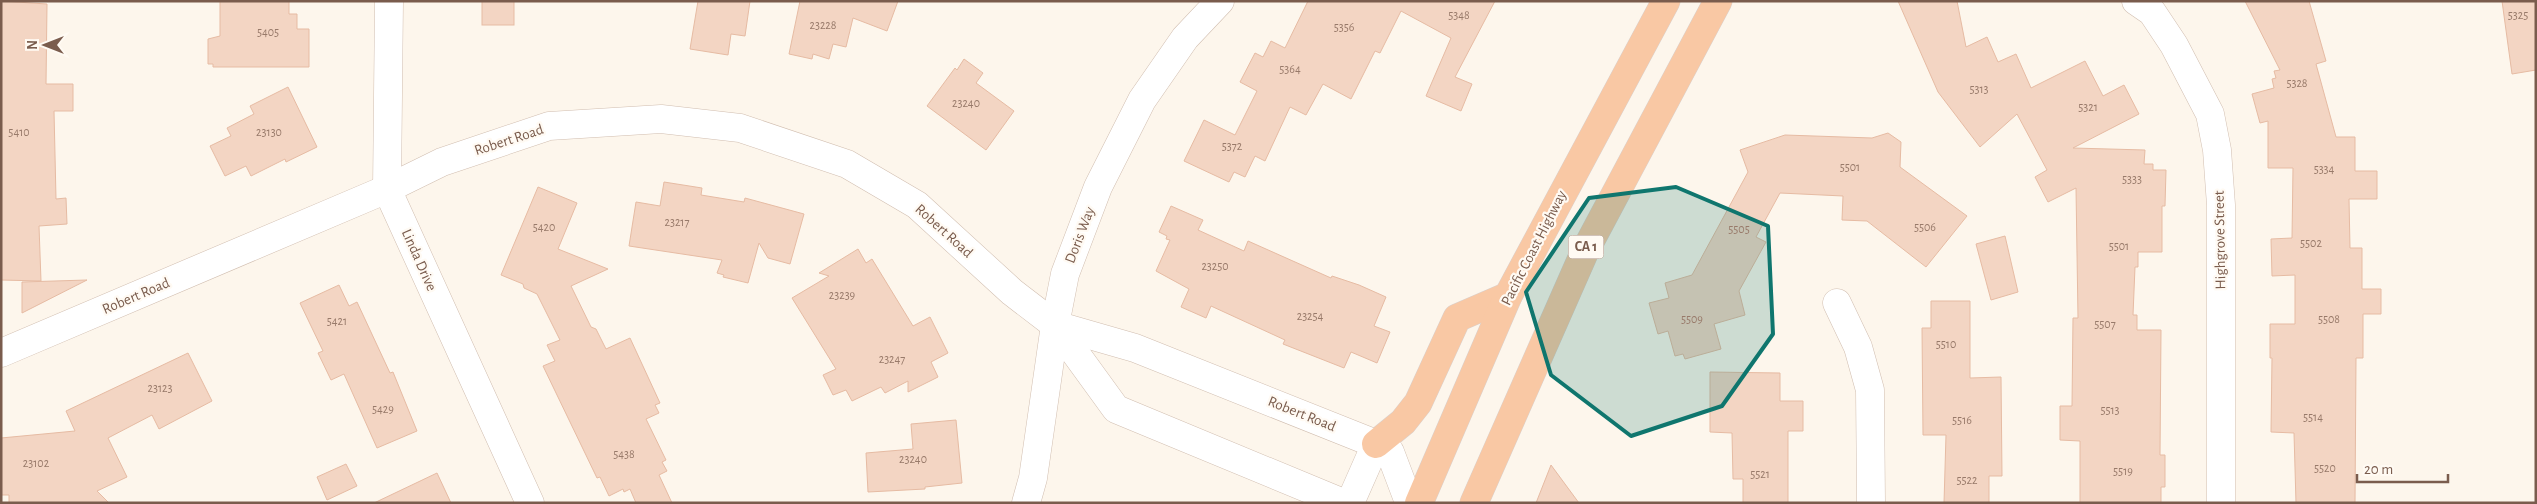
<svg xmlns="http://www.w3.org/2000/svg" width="2537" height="504" font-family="'Alegreya Sans',sans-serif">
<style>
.building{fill:#f3d5c3;stroke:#e6bba3}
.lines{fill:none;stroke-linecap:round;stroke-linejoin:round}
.minor-casing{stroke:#d1beb0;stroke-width:29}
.trunk-casing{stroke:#dad1cd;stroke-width:29}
.minor{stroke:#fff;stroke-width:28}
.trunk{stroke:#f9c8a4;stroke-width:28}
.marked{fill:#0f766e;fill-opacity:0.2;stroke:#0f766e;stroke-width:4;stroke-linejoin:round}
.labels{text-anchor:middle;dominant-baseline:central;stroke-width:4.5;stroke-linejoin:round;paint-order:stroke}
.number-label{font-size:12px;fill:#987a6a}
.shield{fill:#fffaf3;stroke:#a28b7f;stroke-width:1}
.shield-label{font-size:14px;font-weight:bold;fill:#7a5c4d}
.street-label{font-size:15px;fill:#7a5c4d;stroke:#fffaf3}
</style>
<rect width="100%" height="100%" fill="#fdf6ec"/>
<g class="building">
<path d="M1,1l46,3 -1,80h27v27h-19l2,88 10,-1 1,26 -28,2 2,55 -40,-1z"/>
<path d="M220,1h69v13h8v15h12v38h-96v-3h-5v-25l12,-3z"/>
<rect x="482" y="1" width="32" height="24"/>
<path d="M698,1h52l-5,35 -14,-2 -3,21 -38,-6z"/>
<path d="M800,1h98l-11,30 -34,-13 -7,29 -13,-3 -4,15 -16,-5 -1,5 -23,-5z"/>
<path d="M1308,1h187l-40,76 17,7 -11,27 -35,-15 25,-58 -50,-27 -21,42 -5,-2 -24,48 -28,-15 -17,31 -16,-8 -25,54 -10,-5 -10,21 -11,-5 -5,10 -45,-21 20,-41 31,15 22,-44 -17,-9 15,-29 8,4 8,-16 14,7z"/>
<path d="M1898,1h59l9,46 21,-10 11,25 18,-8 15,34 54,-27 18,35 21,-11 15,29 -66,34 72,2 -1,14h9v6h13l-1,36h-3v46h-24v15h-3l-2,48h4v15h24l-1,125h5v32h-4v16h-81v-62l-20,-1v-34h12l1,-88h5l-2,-130 -28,14 -13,-25 12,-7 -30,-56 -37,33 -42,-55z"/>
<path d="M2245,1h64l17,60 -10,3 20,73h19v34h22v28h-28l1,49h12v41h19v25h-18v44h-7l-1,145h-59l-2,-70 -23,-1 1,-74h-2v-34h25v-49l-23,1 -1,-37 21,-1 1,-70h-25v-47l-8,2 -8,-29 22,-6 -2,-9 4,-1 -2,-7 6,-1z"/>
<path d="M2502,1h34v69l-24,4z"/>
<path d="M964,59l19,14 -7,10 38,28 -28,39 -59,-44 28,-38 2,2z"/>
<path d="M288,87l29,60 -31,15 -1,-3 -34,17 -5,-10 -21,10 -15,-30 21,-10 -4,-8 27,-14 -4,-8z"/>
<path d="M1888,133l13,9 -1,25 67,49 -41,51 -59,-46 -25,-1 1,-24 -63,-3 -24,44 10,5 -27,49 6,24 -31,9 7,25 -36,10 -2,-5 -8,2 -7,-25 -10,3 -9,-31 20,-5 -4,-15 27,-8 56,-103 -8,-22 45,-15 87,3z"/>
<path d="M664,182l38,6 -1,7 43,7 1,-4 59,16 -14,50 -22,-6 -9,-15 -11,40 -25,-6 1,-2 -7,-2 5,-13 -93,-14 7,-44 24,4z"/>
<path d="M538,187l39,16 -19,46 50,20 -37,17 20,41 5,2 10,20 24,-11 30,65 -5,2 4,8 -13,6 20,41 -4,2 5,9 -8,4 13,28h-36l-6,-14 -6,3 -1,-3 -14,7 -9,-19 -3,1 -54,-112 12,-5 -8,-16 13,-5 -23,-46 -13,-6 -1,-4 -22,-9z"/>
<path d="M1171,206l32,14 -5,10 46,21 4,-10 83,37 1,-2 27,9 27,12 -12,29 16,6 -13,31 -26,-11 -7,16 -61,-24 2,-4 -74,-34 -5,12 -25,-11 8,-18 -33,-18 14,-31 -4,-1 1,-3 -8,-4z"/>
<path d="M2005,236l13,56 -27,8 -15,-56z"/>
<path d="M858,249l8,14 6,-4 41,67 17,-9 18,36 -17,9 7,15 -30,15v-11l-23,12 -4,-6 -29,14 -6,-11 -13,5 -10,-20 13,-6 -44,-71 37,-22 -10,-3z"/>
<path d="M87,280l-65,33v-31z"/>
<path d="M339,285l10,21 8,-4 33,71 3,-1 24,59 -40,17 -33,-74 -13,6 -13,-27 5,-2 -23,-48z"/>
<path d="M1931,301h39v77l31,-1 1,99h-13v27h-45l2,-68h-23l-1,-107h9z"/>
<path d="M188,353l24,48 -53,28 -7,-14 -44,23 19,39 -30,14 12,12h-100v-8h-8v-57l74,-7 -9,-20z"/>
<path d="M1710,372l70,1v28h23v30h-15v72h-45v-24h-10l-1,-46 -22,-1z"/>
<path d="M956,420l6,63 -37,4v2l-57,3 -2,-39 47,-4 -2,-25z"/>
<path d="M346,464l11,22 -30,14 -10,-23z"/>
<path d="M1551,465l28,38h-43z"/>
<path d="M437,473l14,30h-77z"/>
</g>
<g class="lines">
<g class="minor-casing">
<g id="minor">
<path d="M389,1l-2,188 143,314"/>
<path d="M2136,1l16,11 22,33 36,69 7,36 4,55v298"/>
<path d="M1837,303l21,44 12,43 1,113"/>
<path d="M1055,325l80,23 241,96 14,8 17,45"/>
<path d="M1,353l386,-164 55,-27 107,-36 112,-7 79,9 107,36 70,41 95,87 43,33 61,84 227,94"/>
<path d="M1026,503l7,-25 22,-153 10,-51 33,-87 44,-87 43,-62 35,-37"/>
<path d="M1350,503l26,-59"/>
</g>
</g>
<g class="trunk-casing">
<g id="trunk">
<path d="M1376,444l27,-22 15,-19 39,-85 51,-22"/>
<path d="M1419,503l89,-207 158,-295"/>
<path d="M1474,503l111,-252 133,-250"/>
</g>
</g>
<use href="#minor" class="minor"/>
<use href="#trunk" class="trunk"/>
</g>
<path class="marked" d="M1676,187l92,39 5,108 -51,72 -91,30 -80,-61 -25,-83 63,-94z"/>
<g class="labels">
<g class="number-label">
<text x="1459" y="15">5348</text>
<text x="2518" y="15">5325</text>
<text x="823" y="25">23228</text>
<text x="1344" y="27">5356</text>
<text x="268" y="32">5405</text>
<text x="1290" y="69">5364</text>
<text x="2297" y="83">5328</text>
<text x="1979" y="89">5313</text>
<text x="966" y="103">23240</text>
<text x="2088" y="107">5321</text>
<text x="19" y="132">5410</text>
<text x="269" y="132">23130</text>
<text x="1232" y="146">5372</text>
<text x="1850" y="167">5501</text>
<text x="2324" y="169">5334</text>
<text x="2132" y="179">5333</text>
<text x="677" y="222">23217</text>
<text x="544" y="227">5420</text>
<text x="1925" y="227">5506</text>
<text x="1739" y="229">5505</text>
<text x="2311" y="243">5502</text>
<text x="2119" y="246">5501</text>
<text x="1215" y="266">23250</text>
<text x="842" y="295">23239</text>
<text x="1310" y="316">23254</text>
<text x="1692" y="319">5509</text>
<text x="2329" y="319">5508</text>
<text x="337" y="321">5421</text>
<text x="2105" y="324">5507</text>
<text x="1946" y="344">5510</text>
<text x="892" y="359">23247</text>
<text x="160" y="388">23123</text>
<text x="383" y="409">5429</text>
<text x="2110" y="410">5513</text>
<text x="2313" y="417">5514</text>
<text x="1962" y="420">5516</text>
<text x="624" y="454">5438</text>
<text x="913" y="459">23240</text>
<text x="36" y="463">23102</text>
<text x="2325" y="468">5520</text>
<text x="2123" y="471">5519</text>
<text x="1760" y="474">5521</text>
<text x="1967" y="480">5522</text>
</g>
<rect class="shield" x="1568.5" y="235.5" width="35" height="23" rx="4"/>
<g class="shield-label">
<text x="1586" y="247">CA 1</text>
</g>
<g class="street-label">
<text transform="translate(509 140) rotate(-18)">Robert Road</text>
<text transform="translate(944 231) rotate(42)">Robert Road</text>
<text transform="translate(1080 235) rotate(-69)">Doris Way</text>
<text transform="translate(2220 240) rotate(-91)">Highgrove Street</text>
<text transform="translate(1534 248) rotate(-63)">Pacific Coast Highway</text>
<text transform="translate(419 260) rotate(66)">Linda Drive</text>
<text transform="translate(136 296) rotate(-23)">Robert Road</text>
<text transform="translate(1302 414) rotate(22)">Robert Road</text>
</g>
</g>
<rect width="2537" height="504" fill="none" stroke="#7a5c4d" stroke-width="5"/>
<g transform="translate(45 45) rotate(270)" stroke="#fffaf3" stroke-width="4" paint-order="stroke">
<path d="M0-4L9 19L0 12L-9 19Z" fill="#7a5c4d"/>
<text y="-8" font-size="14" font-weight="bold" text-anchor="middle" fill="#7a5c4d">N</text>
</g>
<path d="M2357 474v8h91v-8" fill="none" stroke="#7a5c4d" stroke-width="2.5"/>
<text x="2364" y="474" font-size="15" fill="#7a5c4d" stroke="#fffaf3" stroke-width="4" paint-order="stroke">20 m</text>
</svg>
